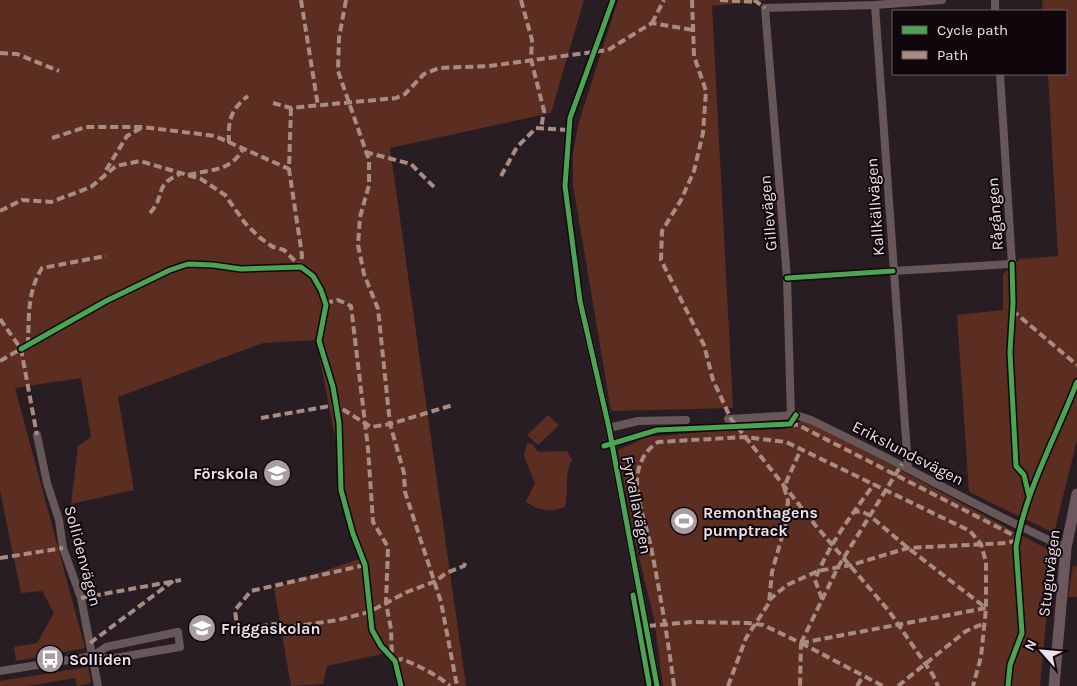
<svg xmlns="http://www.w3.org/2000/svg" width="1077" height="686" font-family="Karla,sans-serif">
<style>
.green{fill:#5c2e22}
.lines{fill:none;stroke-linecap:round;stroke-linejoin:round}
.street{stroke:#685759;stroke-width:8}
.secondary{stroke:#6c585c;stroke-width:11}
.quiet{stroke:#a88b81;stroke-width:4;stroke-dasharray:8 4;stroke-linecap:butt}
.cycleway-casing{stroke:#0f070b;stroke-width:8}
.cycleway{stroke:#4ca352;stroke-width:5}
.labels{text-anchor:middle;dominant-baseline:central;stroke-width:4;stroke-linejoin:round;paint-order:stroke}
.street-label{font-size:16px;fill:#efe1e8;stroke:#0f070b}
.poi-label{font-size:16px;font-weight:bold;fill:#efe1e8;stroke:#0f070b;text-anchor:start}
</style>
<rect width="100%" height="100%" fill="#281d23"/>
<g class="green">
<path d="M0,0h584l-33,113 -161,35 76,538h-69l-6,-34 -64,14 -4,18 -32,2 -17,-98 85,-29 -43,-219 -53,3 -145,54 16,93 -63,14 7,-58 13,-9 -10,-59 -66,10 70,260 -69,13 -2,-14 23,-4 17,-30 -12,-22 -21,2 -21,-102z"/>
<path d="M618,0h148l-54,6 21,402 -122,3 -38,-226v-32l5,-28z"/>
<path d="M1042,0h35v440l-23,93 -85,-41 -12,-177 46,-5v-36l17,-15 38,-3 -10,-182h18v-63h-23z"/>
<path d="M548,415l11,10 -21,20 -11,-10z"/>
<path d="M805,419l242,130 5,6 -12,131h-377l-9,-67 -19,-78 -17,-91 29,-13 68,-6 70,-2z"/>
<path d="M527,443l6,2 5,7 29,-1 5,9c-8,14 -3,31 -7,47 -16,6 -25,4 -39,-5l9,-19 -11,-27z"/>
<path d="M1073,566h4v31h-9z"/>
<path d="M88,667l3,16 -13,3h-1l-2,-8 -48,8h-27v-5z"/>
</g>
<g class="lines">
<g class="street">
<path d="M995,0v11"/>
<path d="M875,5l33,462"/>
<path d="M893,271l119,-7 -12,-190"/>
<path d="M580,301l29,127 48,258"/>
<path d="M791,416l-4,-138 -22,-270 110,-3 67,-5"/>
<path d="M728,419l68,-4 15,5c86,41 169,89 255,128"/>
<path d="M609,428l29,-7 48,-1"/>
<path d="M37,435l10,48 12,37 4,28 18,50 17,88"/>
<path d="M0,671l93,-15 16,3 71,-12 -2,-15 -72,15 -13,9"/>
</g>
<path class="secondary" d="M1054,686l12,-138 11,-54"/>
<g class="quiet">
<path d="M301,0l17,106"/>
<path d="M346,0l-7,38 -1,33 31,89v25l-9,32 -2,28 6,29 14,35 12,115 14,49 1,19 36,110 16,84"/>
<path d="M521,0l11,40 -1,19 13,52 -3,18"/>
<path d="M692,0l2,56 12,35 -3,42 -9,38 -13,29 -19,31 -1,29 43,85 9,35 18,39 85,107 73,85 44,64 5,11"/>
<path d="M720,0l35,2"/>
<path d="M754,0l11,8"/>
<path d="M652,23l12,-23"/>
<path d="M0,53l17,1 42,17"/>
<path d="M273,103l18,5 105,-10 9,-4 19,-20 15,-6 50,-2 119,-16 44,-27 41,7"/>
<path d="M291,108l-2,61 13,86 -1,12"/>
<path d="M52,138l34,-11h57l72,9 74,33"/>
<path d="M229,143c-1,-22 1,-33 19,-47"/>
<path d="M365,152l46,12 25,25"/>
<path d="M106,170l21,-34 14,-8"/>
<path d="M188,175c23,-6 42,-3 55,-26"/>
<path d="M501,176l16,-29 19,-19 33,2"/>
<path d="M0,211l22,-11 29,2 40,-15 25,-21 24,-5 61,18 24,16 20,28 14,14 14,10 11,3 17,17"/>
<path d="M150,213c16,-17 3,-28 30,-39"/>
<path d="M325,303l13,-3 13,6 17,142 5,74 15,25 -2,56 5,26 1,28"/>
<path d="M1012,310l65,55"/>
<path d="M0,319l21,30 16,86"/>
<path d="M28,345c1,-27 -1,-53 14,-77l64,-12"/>
<path d="M0,361l21,-12"/>
<path d="M261,418l75,-13 35,22 19,-3 63,-19"/>
<path d="M790,424l8,1 219,112"/>
<path d="M0,558l63,-10"/>
<path d="M365,565l-114,26 -16,19 3,25 8,-1 4,-6 25,-4 2,5 61,-9 31,-8 38,-20 29,-11 10,-8 18,-7 2,-5"/>
<path d="M81,598l100,-18"/>
<path d="M822,599l-7,-19c14,-36 36,-64 59,-96"/>
<path d="M769,600l18,-15 31,-14 33,-6 57,-17 99,-5 10,-3"/>
<path d="M648,626l43,-4 57,1 15,2 38,18 -1,43"/>
<path d="M90,643l83,-62"/>
<path d="M801,643l185,-35 -78,-60 -39,-33 -8,-4 -7,1"/>
<path d="M801,643l37,-76 64,-103"/>
<path d="M801,643l82,43"/>
<path d="M395,661l7,-2c17,7 34,15 48,27"/>
<path d="M674,686c-6,-47 -14,-93 -23,-139 -5,-22 -14,-45 -14,-67 1,-16 8,-30 21,-38l87,-5 41,5 184,89 11,13 5,18v46l-5,49 -8,29"/>
<path d="M728,686l18,-48 23,-35 3,-31 13,-46 3,-25 -4,-14 17,-38"/>
<path d="M857,686l6,-10"/>
<path d="M898,686l68,-55 19,-8"/>
</g>
<g class="cycleway-casing">
<g id="cycleway">
<path d="M613,0l-43,118 -5,68 15,115 29,127 48,258"/>
<path d="M1012,264l1,39 -3,49 6,114 8,9 5,21"/>
<path d="M787,278l106,-7"/>
<path d="M21,349l85,-48 64,-31 18,-6 25,1 28,4 60,-2 12,9 8,14 5,15 -7,36 14,46 6,36 2,67 12,44 12,31 7,65 9,16 14,15 6,25"/>
<path d="M604,446l53,-16 133,-6 6,-9"/>
<path d="M633,595l16,89"/>
<path d="M1008,686l2,-21 12,-32 -6,-86c10,-58 40,-110 61,-165"/>
</g>
</g>
<use href="#cycleway" class="cycleway"/>
</g>
<defs>
<g id="school-disc" transform="scale(1.4375)"><circle r="9.5" fill="#a99ca3" stroke="#0f070b"/><path d="M0-5L7-2L0 1L-7-2ZM-4 1L0 2.5L4 1V4Q0 6-4 4Z" fill="#fff"/></g>
<g id="stadium-disc" transform="scale(1.4375)"><circle r="9.5" fill="#a99ca3" stroke="#0f070b"/><path d="M0-5a6.5 5 0 1 0 0 10a6.5 5 0 1 0 0-10ZM-3.5-1.8h7v3.6h-7Z" fill="#fff"/></g>
<g id="bus-disc" transform="scale(1.4375)"><circle r="9.5" fill="#a99ca3" stroke="#0f070b"/><path d="M-5-6H5V4H4V6H2V4H-2V6H-4V4H-5ZM-3.5-4V0h7V-4ZM-3.5 1.2v1.5H-2V1.2ZM2 1.2v1.5H3.5V1.2Z" fill="#fff"/></g>
</defs>
<g fill-rule="evenodd">
<use href="#school-disc" x="277" y="473"/>
<use href="#stadium-disc" x="684" y="521"/>
<use href="#school-disc" x="202" y="628"/>
<use href="#bus-disc" x="50" y="659"/>
</g>
<g class="labels">
<g class="street-label">
<text transform="translate(875 207) rotate(-94)">Kallkällvägen</text>
<text transform="translate(768 213) rotate(-95)">Gillevägen</text>
<text transform="translate(995 214) rotate(-94)">Rågången</text>
<text transform="translate(908 453) rotate(27)">Erikslundsvägen</text>
<text transform="translate(637 505) rotate(79)">Fyrvallavägen</text>
<text transform="translate(83 556) rotate(75)">Sollidenvägen</text>
<text transform="translate(1049 573) rotate(-83)">Stuguvägen</text>
</g>
<g class="poi-label">
<text x="258" y="473" text-anchor="end">Förskola</text>
<text x="703" y="512">Remonthagens<tspan x="703" dy="18">pumptrack</tspan></text>
<text x="221" y="628">Friggaskolan</text>
<text x="69" y="659">Solliden</text>
</g>
</g>
<rect x="892" y="10" width="175" height="65" fill="#0f070b" stroke="#695e63"/>
<rect x="902" y="26" width="25" height="8" fill="#4ca352" stroke="#695e63"/>
<text x="937" y="35" font-size="15" fill="#efe1e8">Cycle path</text>
<rect x="902" y="51" width="25" height="8" fill="#a88b81" stroke="#695e63"/>
<text x="937" y="60" font-size="15" fill="#efe1e8">Path</text>
<g transform="translate(1042 651) rotate(297)" stroke="#0f070b" stroke-width="4" paint-order="stroke">
<path d="M0-4L9 19L0 12L-9 19Z" fill="#efe1e8"/>
<text y="-8" font-size="14" font-weight="bold" text-anchor="middle" fill="#efe1e8">N</text>
</g>
</svg>
